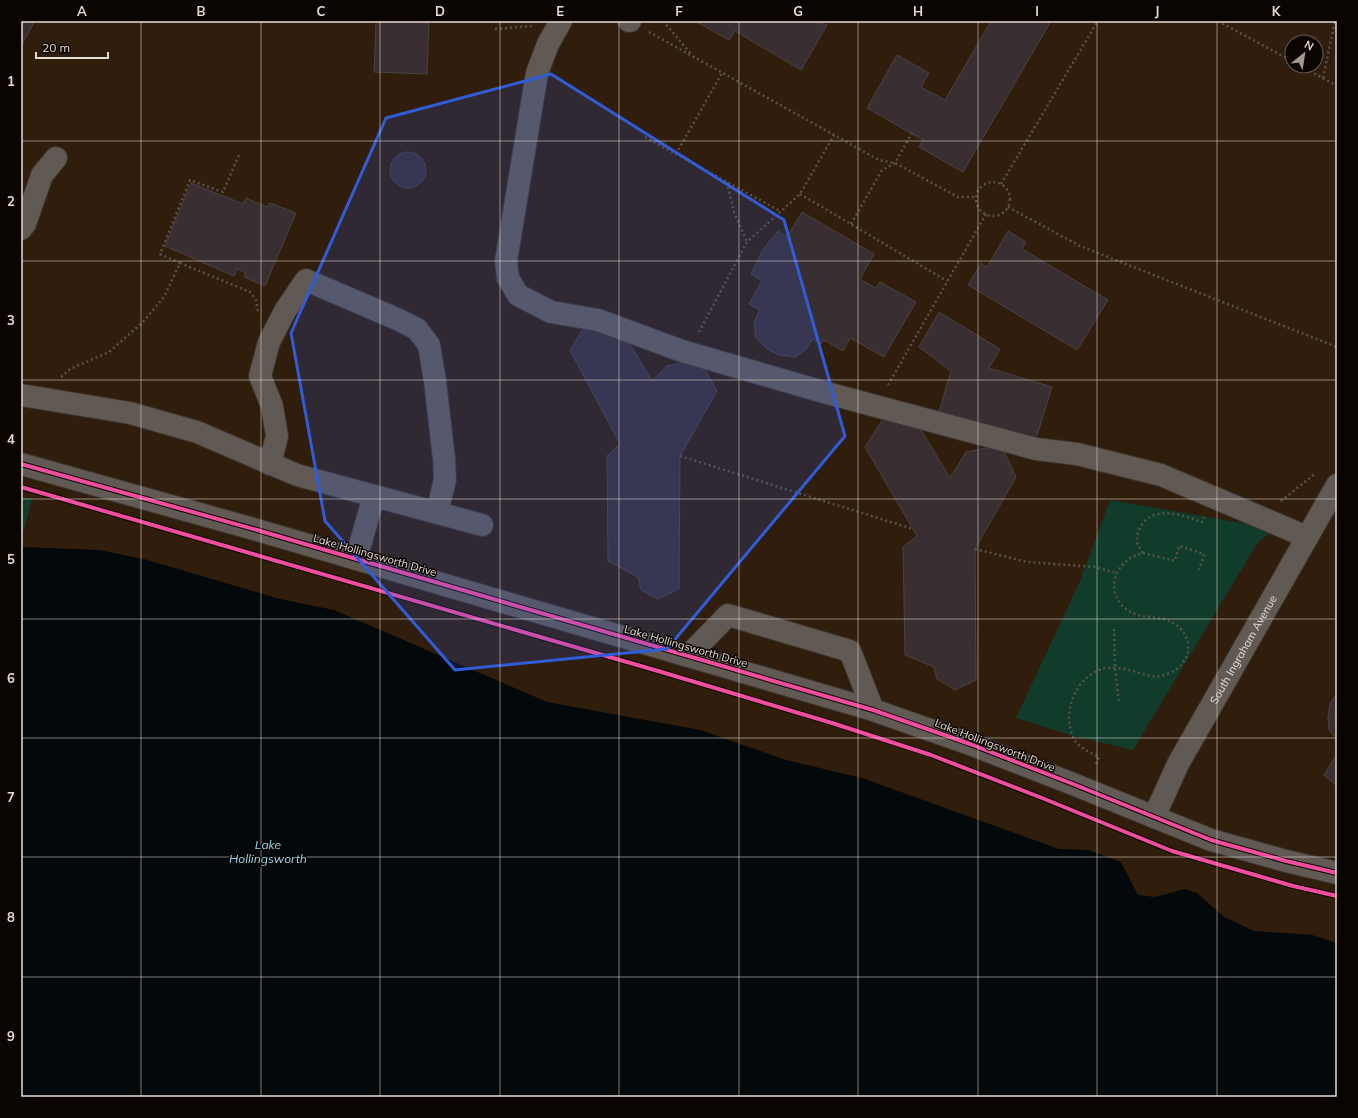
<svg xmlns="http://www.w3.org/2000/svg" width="1358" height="1118" font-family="Mulish,sans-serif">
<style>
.built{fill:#301d0c;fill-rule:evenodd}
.green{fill:#113c2b}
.water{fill:#03080b}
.building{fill:#392f32;stroke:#494342}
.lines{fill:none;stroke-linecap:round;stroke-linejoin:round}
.minor-casing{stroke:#3a332e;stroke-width:24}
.path{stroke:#58524c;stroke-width:2.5;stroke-dasharray:2 3;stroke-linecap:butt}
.minor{stroke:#605954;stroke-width:22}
.cycleway-casing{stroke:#0b0502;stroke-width:6}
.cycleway{stroke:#ef4d9e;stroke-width:4}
.marked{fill:#315cd8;fill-opacity:0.2;stroke:#315cd8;stroke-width:3;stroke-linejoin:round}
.grid{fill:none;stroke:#e7dcd3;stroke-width:1;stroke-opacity:0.55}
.labels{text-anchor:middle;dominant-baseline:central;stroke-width:3;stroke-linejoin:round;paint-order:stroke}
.street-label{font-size:11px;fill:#e7dcd3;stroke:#0b0502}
.water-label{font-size:12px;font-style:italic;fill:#95dcf7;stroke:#0b0502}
.neatline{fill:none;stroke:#e7dcd3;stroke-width:1.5}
.grid-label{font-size:13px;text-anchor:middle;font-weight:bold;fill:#e7dcd3}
</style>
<rect width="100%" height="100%" fill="#211810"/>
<path class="built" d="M21,21h1316v952l-1316,-412zM1292,42h24v24h-24z"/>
<g class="green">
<path d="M21,496l11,3 -11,42z"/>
<path d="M1110,500l166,29 -18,13 -125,208 -60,-14 -57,-18 64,-137z"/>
</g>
<path class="water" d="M21,547l78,3 45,9 136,40 54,11 213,92 153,28 86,30 76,18 197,71 29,1 33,12 17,33 17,2 30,-8 12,4 27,24 30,14 58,4 25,8v154h-1316z"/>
<g class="building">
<path d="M21,21h14l-14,25z"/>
<path d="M376,21h53l-2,53 -53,-2z"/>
<path d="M695,21h127l-1,2 6,2 -26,45 -66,-39 -6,9z"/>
<path d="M986,21h65l-88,151 -44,-25 4,-7 -56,-32 30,-53 32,18 -8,14 24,13 45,-77z"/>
<circle cx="408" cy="170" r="18"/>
<path d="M191,183l52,21 3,-6 21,9 3,-4 26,10 -31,73 -21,-9 2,-4 -9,-4 -3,7 -69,-30z"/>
<path d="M802,212l72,42 -14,25 16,9 4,-6 36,20 -32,55 -34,-19 -7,13 -19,-11 -3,4 -8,-5 -8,11 -10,7 -16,-2 -12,-6 -11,-11 -2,-15 6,-13 -11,-6 13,-23 -11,-7 11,-23 16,-20 9,6z"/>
<path d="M1008,231l18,11 -4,7 86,51 -31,50 -109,-65 13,-22 6,4z"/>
<path d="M939,312l61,37 -11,19 63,19 -17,55 -96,-30 12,-41 -32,-24z"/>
<path d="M589,320l36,16 27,45 15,-15 32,-7 18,32 -37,65 -1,133 -21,10 -17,-9 -3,-13 -30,-16 -1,-105 13,-12 -50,-94z"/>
<path d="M885,416l33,9 32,53 16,-26 35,-7 15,32 -41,72 1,131 -21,10 -18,-11 -3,-12 -29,-12 -2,-108 14,-11 -52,-89z"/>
<path d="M1337,694v45l-8,-9 -1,-12 2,-15z"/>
<path d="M1337,754v32l-13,-11z"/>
</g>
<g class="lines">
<g class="minor-casing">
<g id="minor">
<path d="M561,21l-13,23 -11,29 -31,188 2,17 10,17 33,17 47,8 84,31 145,42 209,56 41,5 84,21 146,62"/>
<path d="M629,21h1"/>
<path d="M21,229l4,-5 17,-49 14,-17"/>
<path d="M21,395l109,18 67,19 100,43 185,50"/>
<path d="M21,464l236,66 616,180 97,34 103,40 138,56 75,21 51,12"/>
<path d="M270,464l7,-28 -5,-30 -12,-30 9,-34 16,-31 21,-31 91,39 20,10 12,16 6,36 9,78 1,21 -8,32"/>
<path d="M356,559l18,-63"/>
<path d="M688,656l40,-41 122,36 23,59"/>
<path id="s1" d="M1154,817l24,-53 159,-279"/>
</g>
</g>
<g class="path">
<path d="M663,21l29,34"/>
<path d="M1218,21l74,40"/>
<path d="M495,29l37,-3"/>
<path d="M649,32l230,128 16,3 63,34h19"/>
<path d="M1301,66l36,20"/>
<path d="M1323,78l12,-57"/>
<path d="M645,137l135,74"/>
<path d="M676,154l46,-81"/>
<path d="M727,182l7,30 13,30"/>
<circle cx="993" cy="199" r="17"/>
<path d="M1001,184l95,-160 -1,-3"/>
<path d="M800,194l147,87"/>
<path d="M1008,207l72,39 257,101"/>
<path d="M851,224l31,-54 13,-7 17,-30"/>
<path d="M180,263l-20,-9 30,-74 33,12 16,-37"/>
<path d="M699,332l48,-90 53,-48 34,-59"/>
<path d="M61,377l9,-8 39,-17 34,-30 21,-25 16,-34 70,29 6,8 2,12"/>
<path d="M888,385l98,-171"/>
<path d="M680,456l233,73"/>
<path d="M1281,501l35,-28"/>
<path d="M975,549l52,13 67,5 23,6"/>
<path d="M1143,553l32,8 4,-15 25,8 -5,16"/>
<path d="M1114,629l1,40 4,34"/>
<path d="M1096,764l3,-7c-8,-4 -17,-8 -23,-15 -3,-3 -4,-7 -5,-11 -7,-24 6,-54 31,-62 7,-2 20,-1 27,1 14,3 24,10 38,4 25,-9 29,-37 6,-51 -12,-8 -26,-4 -38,-9 -16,-6 -25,-22 -19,-39 5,-12 15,-19 27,-22l-6,-10c0,-5 0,-11 3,-15 12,-24 43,-13 62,-6l2,-5"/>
</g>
<use href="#minor" class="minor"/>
<g class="cycleway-casing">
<g id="cycleway">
<path d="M21,464l236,66 616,180 97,34 103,40 138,56 75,21 51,12"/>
<path d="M21,487l637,184 174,52 99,32 111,43 130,53 121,35 44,10"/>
</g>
</g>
<use href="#cycleway" class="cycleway"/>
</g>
<path class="marked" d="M551,74l233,146 61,216 -178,213 -212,21 -130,-149 -34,-188 95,-215z"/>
<path class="grid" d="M141,21v1076M261,21v1076M380,21v1076M500,21v1076M619,21v1076M739,21v1076M858,21v1076M978,21v1076M1097,21v1076M1217,21v1076M21,141h1316M21,261h1316M21,380h1316M21,499h1316M21,619h1316M21,738h1316M21,857h1316M21,977h1316"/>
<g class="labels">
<g class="street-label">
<text transform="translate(375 555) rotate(16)">Lake Hollingsworth Drive</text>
<text transform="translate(686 646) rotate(16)">Lake Hollingsworth Drive</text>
<text stroke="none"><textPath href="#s1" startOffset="190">South Ingraham Avenue</textPath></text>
<text transform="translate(995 745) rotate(21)">Lake Hollingsworth Drive</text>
</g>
<g class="water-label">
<text x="268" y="844">Lake<tspan x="268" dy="14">Hollingsworth</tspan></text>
</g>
</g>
<rect width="1358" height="1118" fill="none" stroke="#0b0502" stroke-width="44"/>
<g transform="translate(1304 54) rotate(30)"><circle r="19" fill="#0b0502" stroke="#635b56"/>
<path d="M0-3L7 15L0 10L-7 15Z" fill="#a2978f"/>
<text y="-6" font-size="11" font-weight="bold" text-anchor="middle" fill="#e7dcd3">N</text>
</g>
<path d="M36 52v6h72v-6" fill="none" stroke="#e7dcd3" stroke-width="2"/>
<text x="42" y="52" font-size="12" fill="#e7dcd3" stroke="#0b0502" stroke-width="3" paint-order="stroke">20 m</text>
<rect x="22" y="22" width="1314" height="1074" class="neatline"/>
<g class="grid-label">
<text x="82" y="16">A</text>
<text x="201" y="16">B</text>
<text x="321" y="16">C</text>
<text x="440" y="16">D</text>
<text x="560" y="16">E</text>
<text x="679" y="16">F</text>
<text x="798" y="16">G</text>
<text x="918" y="16">H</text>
<text x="1037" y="16">I</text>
<text x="1157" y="16">J</text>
<text x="1276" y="16">K</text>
<text x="11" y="86">1</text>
<text x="11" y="206">2</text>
<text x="11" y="325">3</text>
<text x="11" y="444">4</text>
<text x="11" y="564">5</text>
<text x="11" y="683">6</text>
<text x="11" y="802">7</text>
<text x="11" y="922">8</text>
<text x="11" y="1041">9</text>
</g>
</svg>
